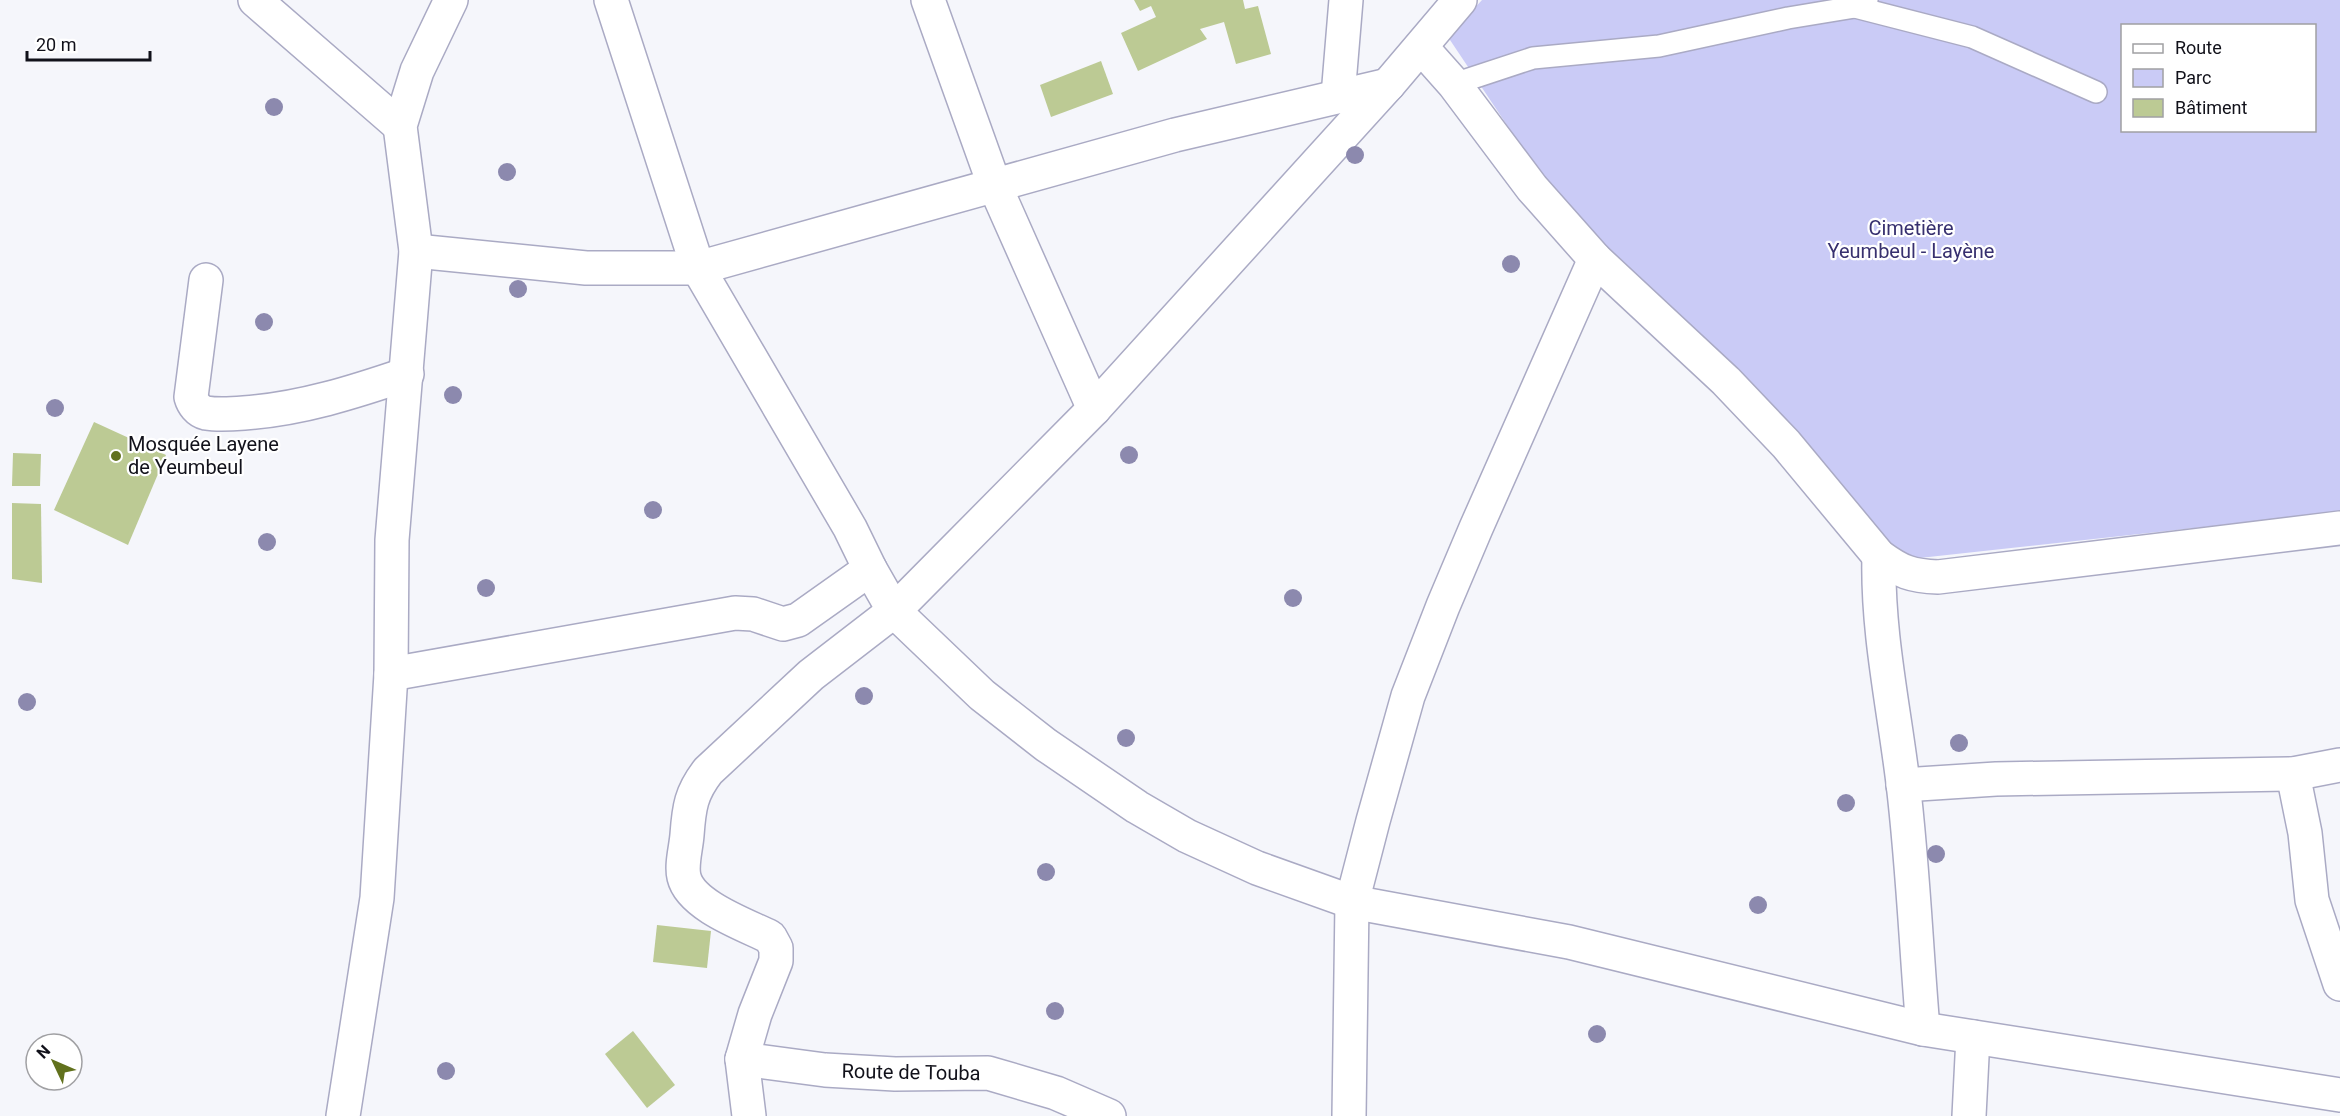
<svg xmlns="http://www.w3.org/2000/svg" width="2340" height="1116" font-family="Roboto,sans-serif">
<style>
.green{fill:#cacbf6;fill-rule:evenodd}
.building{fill:#bcca94}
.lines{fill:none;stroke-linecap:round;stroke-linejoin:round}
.service-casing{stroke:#aaaac4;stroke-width:24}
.minor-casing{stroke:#aaaac4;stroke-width:36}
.service{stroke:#fff;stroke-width:21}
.minor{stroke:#fff;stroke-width:33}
.tree{fill:#8c89ae}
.poi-dot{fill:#61711d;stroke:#fff;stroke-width:2}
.labels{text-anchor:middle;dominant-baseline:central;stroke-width:4.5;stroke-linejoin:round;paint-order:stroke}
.park-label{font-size:20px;fill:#37306f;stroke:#fff}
.poi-label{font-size:20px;fill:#11111a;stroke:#fff;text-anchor:start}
.street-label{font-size:20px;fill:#11111a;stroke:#fff}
</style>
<rect width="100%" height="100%" fill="#f5f6fb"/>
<path class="green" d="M1482,0h858v512l-448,49 -296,-303 -148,-221zM2122,26h192v104h-192z"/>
<g class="building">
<path d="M1134,0h109l2,9 13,-3 13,48 -35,10 -12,-42 -24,7 7,10 -69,32 -17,-38 35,-16 -5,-11 -11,5z"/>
<path d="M1101,61l12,33 -62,23 -11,-32z"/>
<path d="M94,422l72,33 -38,90 -74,-35z"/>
<path d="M13,453l28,1 -1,32h-28z"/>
<path d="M12,503l29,1 1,79 -30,-4z"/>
<path d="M657,925l54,6 -4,37 -54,-6z"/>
<path d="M633,1031l42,54 -28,23 -42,-54z"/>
</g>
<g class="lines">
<g class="service-casing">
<g id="service">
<path d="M1855,7l117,30 124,55"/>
<path d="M1454,84l79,-26 126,-12 129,-28 67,-11 12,-7"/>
</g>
</g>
<g class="minor-casing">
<g id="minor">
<path d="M255,0l145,126"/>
<path d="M611,0l87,268 152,260 20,41 24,42 88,84 64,50 91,62 50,29 70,32 95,34 217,40 354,87 417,66"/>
<path d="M928,0l66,184 100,225"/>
<path d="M1422,48l32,36 78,104 63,71 131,122 60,63 93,112c22,16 32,20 59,21l402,-49"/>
<path d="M1338,96l8,-96"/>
<path d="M416,251l170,17h112l477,-133 213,-50"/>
<path d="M206,280l-15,117c2,7 7,14 15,16 12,2 26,1 38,0 57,-4 110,-21 163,-39"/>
<path d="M1879,556c-2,76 15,152 24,227 10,82 13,164 20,246"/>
<path d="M391,674l344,-61 18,1 30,10 15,-4 72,-51"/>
<path d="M2293,774l12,59 7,67 28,84"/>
<path d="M1903,785l93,-6 297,-5 47,-9"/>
<path d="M742,1059l83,11 70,4 93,-1 68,20 53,23"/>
<path d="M343,1116l34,-218 14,-224 1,-134 24,-289 -16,-125 17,-55 34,-71"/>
<path d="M749,1116l-7,-57 13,-45 21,-53v-13l-6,-11c-24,-12 -79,-31 -86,-60 -3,-12 2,-29 3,-42 2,-28 4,-42 21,-64l103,-96 83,-64 200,-202 294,-324 72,-85"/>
<path d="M1349,1116l3,-214 21,-81 35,-125 35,-90 33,-78 119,-269"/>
<path d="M1969,1116l4,-79"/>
</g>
</g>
<use href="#service" class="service"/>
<use href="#minor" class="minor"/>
</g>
<g class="tree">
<circle cx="274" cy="107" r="9"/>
<circle cx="1355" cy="155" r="9"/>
<circle cx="507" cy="172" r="9"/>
<circle cx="1511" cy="264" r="9"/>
<circle cx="518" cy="289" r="9"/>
<circle cx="264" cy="322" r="9"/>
<circle cx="453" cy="395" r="9"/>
<circle cx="55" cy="408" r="9"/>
<circle cx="1129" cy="455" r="9"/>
<circle cx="653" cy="510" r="9"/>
<circle cx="267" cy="542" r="9"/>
<circle cx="486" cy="588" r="9"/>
<circle cx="1293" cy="598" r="9"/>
<circle cx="864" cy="696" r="9"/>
<circle cx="27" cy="702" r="9"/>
<circle cx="1126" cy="738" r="9"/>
<circle cx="1959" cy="743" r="9"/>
<circle cx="1846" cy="803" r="9"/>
<circle cx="1936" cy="854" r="9"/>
<circle cx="1046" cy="872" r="9"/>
<circle cx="1758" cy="905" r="9"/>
<circle cx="1055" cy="1011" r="9"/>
<circle cx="1597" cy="1034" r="9"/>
<circle cx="446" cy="1071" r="9"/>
</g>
<circle class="poi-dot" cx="116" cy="456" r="6"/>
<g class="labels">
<g class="park-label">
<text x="1911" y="228">Cimetière<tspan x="1911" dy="23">Yeumbeul - Layène</tspan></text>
</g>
<g class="poi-label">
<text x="128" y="444">Mosquée Layene<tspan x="128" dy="23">de Yeumbeul</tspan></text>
</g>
<g class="street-label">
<text transform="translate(911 1072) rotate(1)">Route de Touba</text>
</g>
</g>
<rect x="2121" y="24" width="195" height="108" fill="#ffffff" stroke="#a0a0a3" stroke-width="1.5"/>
<rect x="2133" y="44" width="30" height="9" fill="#ffffff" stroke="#a0a0a3" stroke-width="1.5"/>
<text x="2175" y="54" font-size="18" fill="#11111a">Route</text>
<rect x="2133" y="69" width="30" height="18" fill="#cacbf6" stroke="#a0a0a3" stroke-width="1.5"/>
<text x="2175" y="84" font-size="18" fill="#11111a">Parc</text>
<rect x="2133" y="99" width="30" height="18" fill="#bcca94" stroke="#a0a0a3" stroke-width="1.5"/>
<text x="2175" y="114" font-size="18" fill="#11111a">Bâtiment</text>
<g transform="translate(54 1062) rotate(314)"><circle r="28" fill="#ffffff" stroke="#a0a0a3" stroke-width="1.5"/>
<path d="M0-4.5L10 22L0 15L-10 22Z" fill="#61711d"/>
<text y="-9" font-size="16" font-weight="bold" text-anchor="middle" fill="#11111a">N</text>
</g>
<path d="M27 51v9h123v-9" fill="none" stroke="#11111a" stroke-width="3"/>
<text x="36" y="51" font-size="18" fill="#11111a" stroke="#ffffff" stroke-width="4.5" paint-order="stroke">20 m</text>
</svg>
